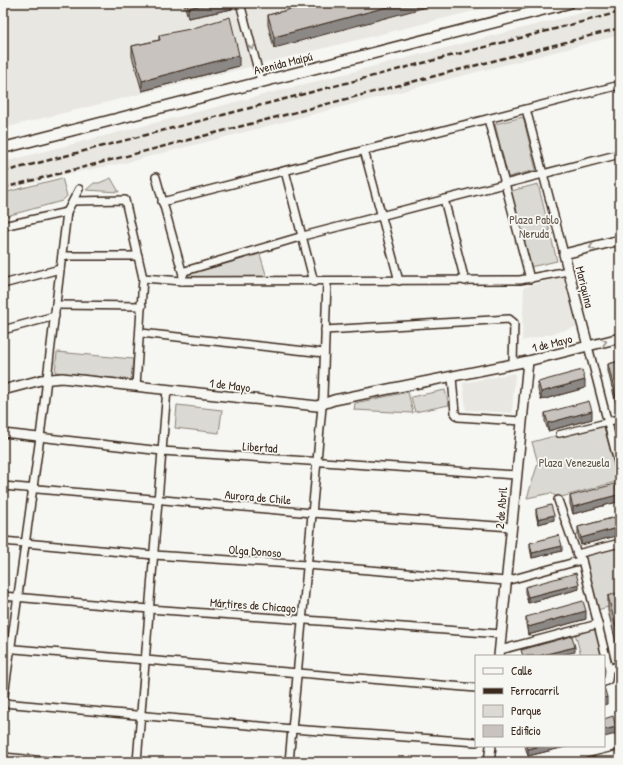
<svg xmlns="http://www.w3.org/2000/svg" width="623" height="765" font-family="'Patrick Hand',sans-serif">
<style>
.built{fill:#e8e7e2}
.green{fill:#dad9d3;stroke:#8a8278}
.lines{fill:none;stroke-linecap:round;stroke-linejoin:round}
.pedestrian-casing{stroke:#3b2a1e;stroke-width:8}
.minor-casing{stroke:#3b2a1e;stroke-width:10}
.tertiary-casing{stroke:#3b2a1e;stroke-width:12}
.secondary-casing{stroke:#3b2a1e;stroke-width:13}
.pedestrian{stroke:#f6f6f2;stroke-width:5.5}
.minor{stroke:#f6f6f2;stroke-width:7}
.tertiary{stroke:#f6f6f2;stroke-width:9}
.secondary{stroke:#f6f6f2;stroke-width:10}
.rail{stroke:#3b2a1e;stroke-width:2.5;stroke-dasharray:6 3;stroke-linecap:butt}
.wall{fill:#aca8a3;stroke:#3b2a1e}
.shaded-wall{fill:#8c8885;stroke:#3b2a1e}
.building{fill:#c8c3be;stroke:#3b2a1e}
.oneway{stroke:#989088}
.labels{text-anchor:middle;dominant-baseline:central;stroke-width:3.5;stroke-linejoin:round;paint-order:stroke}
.street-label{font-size:12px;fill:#3b2a1e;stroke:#f6f6f2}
.park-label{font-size:12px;fill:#63564b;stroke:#f6f6f2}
</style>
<rect width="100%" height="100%" fill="#f6f6f2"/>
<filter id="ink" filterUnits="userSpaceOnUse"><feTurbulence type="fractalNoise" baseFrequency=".025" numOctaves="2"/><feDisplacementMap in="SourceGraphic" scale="8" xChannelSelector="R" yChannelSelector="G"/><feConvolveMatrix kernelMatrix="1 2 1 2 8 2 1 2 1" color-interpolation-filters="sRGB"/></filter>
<g filter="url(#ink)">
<g class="built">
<path d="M3,3h503l-503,125z"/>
<path d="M620,3v32l-496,128 -62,12 -59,16v-29z"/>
<path d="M563,277l14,50 -55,14 2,-54z"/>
<path d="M515,373l-3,40 -46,-3 -3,-27z"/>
</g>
<g class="green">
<path d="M523,117l13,53 -28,7 -13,-53z"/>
<path d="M62,178l5,18 -5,5 -59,16v-24z"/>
<path d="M111,178l8,14 -33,-2 8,-7h5z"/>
<path d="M538,184l19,77 -27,6 -19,-76z"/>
<path d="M260,254l7,24 -78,-1v-3z"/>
<path d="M57,352l76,7 -2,21 -76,-8z"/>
<path d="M445,390l4,15 -34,7 -4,-15z"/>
<path d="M408,392l5,21 -59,-3 1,-7z"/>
<path d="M177,405l45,5 -3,23 -44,-5z"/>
<path d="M603,423l16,58 -61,17 -7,-5 -24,5 11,-35 -6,-21z"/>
<path d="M620,547v57l-23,6 -14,-54z"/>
<path d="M597,628l13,49 -6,2v-23h-23l-6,-23z"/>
</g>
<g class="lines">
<g class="pedestrian-casing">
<path id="pedestrian" d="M559,434l48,-12"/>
</g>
<g class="minor-casing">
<g id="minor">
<path d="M240,3l21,78"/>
<path d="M526,109l38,145"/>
<path d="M488,119l42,160"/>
<path d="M364,150l35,131"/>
<path d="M285,171l29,111"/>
<path d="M156,177l27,98"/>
<path d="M444,199l21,82"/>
<path d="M74,201l51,-1 18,78 -7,108"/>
<path d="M162,202l458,-117"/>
<path d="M3,226l64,-14"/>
<path d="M62,256h76"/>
<path d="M143,278l39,3 338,-1 48,-9"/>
<path d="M182,281l1,-6 2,-4 118,-35 317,-82"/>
<path d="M3,284l57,-15"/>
<path d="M56,305l86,1"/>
<path d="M3,330l52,-14"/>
<path d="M325,330l184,-11 5,4 -1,42"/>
<path d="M141,333l183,20"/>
<path d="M588,346l32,124"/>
<path d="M452,377l3,36 3,4 63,4"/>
<path d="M607,422l13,-4"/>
<path d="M3,433l159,18 354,24"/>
<path d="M3,486l309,27 199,14"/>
<path d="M558,500l19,54 5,6 27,109 -1,11 -4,2"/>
<path d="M3,541l151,14 153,10 199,16 76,-21"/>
<path d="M577,554l43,-11"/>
<path d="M3,596l146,13 352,25"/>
<path d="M3,648l473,40"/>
<path d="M500,650l98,-26"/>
<path d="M609,669l11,-4"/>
<path d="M3,703l37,-266 27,-225 12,-23"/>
<path d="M3,703l289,26 184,13"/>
<path d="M3,757l54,5"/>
<path d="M137,762l30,-373"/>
<path d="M289,762l34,-366 4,-114"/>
<path d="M588,762l32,-8"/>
</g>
</g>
<g class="tertiary-casing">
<g id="tertiary">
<path d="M588,346l-24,-92 56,-14"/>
<path d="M3,390l38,-10 21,-2 255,28 17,-6 194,-39 92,-23"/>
<path d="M499,656l29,-295"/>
<path d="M489,762l2,-16"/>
</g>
</g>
<g class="secondary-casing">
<path id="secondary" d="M3,148l566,-145"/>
</g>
<use href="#pedestrian" class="pedestrian"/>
<use href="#minor" class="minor"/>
<use href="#tertiary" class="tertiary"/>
<use href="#secondary" class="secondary"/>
<g class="rail">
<path d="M3,172l617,-160"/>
<path d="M3,188l617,-160"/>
</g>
</g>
<g class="wall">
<path d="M184,3h48v6l-44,9z"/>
<path d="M315,3l-41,45 -6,-23v-10z"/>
<path d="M159,35l80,31 -97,25 -10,-35v-10l27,-6z"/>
<path d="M620,361l-2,51 -10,-41v-7z"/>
<path d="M538,382l47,6 -44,12 -3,-10z"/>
<path d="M545,413l47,6 -44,12 -3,-10z"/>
<path d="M570,496l47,6 -44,12 -3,-10z"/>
<path d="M536,509l18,11 -16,4 -2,-10z"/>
<path d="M620,516v19l-39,10 -3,-10v-8z"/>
<path d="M530,543l32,8 -30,7 -2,-10z"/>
<path d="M525,587l54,2 -51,14 -3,-11z"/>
<path d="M608,596l12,7v47h-2l-10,-39z"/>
<path d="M526,617l60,2 -58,16 -2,-11z"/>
<path d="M620,663v24l-2,-8v-15z"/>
<path d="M525,746h44l-41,10z"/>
</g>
<g class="shaded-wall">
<path d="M211,3h21v6l-44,9v-10z"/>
<path d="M402,3h39l-167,45v-11z"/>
<path d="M239,55v11l-97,25v-10z"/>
<path d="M585,380v8l-44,12v-8z"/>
<path d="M620,404v8h-2v-7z"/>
<path d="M592,411v8l-44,12v-8z"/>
<path d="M617,495v7l-44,12v-7z"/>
<path d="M554,515v5l-16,4v-5z"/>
<path d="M620,527v8l-39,10v-7z"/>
<path d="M562,546v5l-30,7v-5z"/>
<path d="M579,584v5l-51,14v-6z"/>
<path d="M586,611v8l-58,16v-8z"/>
<rect x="618" y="635" width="2" height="15"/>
<path d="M575,647v5l-16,4h-21z"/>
<path d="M607,697v7l-3,1v-7z"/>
<path d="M616,727v7l-12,3v-7z"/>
<path d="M541,746h28l-41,10v-7z"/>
</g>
<g class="building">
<path d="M187,3h24l-23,5z"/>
<path d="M315,3h87l-128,34 -6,-22z"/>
<path d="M230,17l9,38 -97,26 -10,-35 28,-6 -1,-5 31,-6z"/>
<path d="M620,361v43l-2,1 -10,-41z"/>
<path d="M582,370l3,10 -44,12 -3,-10z"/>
<path d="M589,401l3,10 -44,12 -3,-10z"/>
<path d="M615,484l2,11 -44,12 -3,-11z"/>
<path d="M551,505l3,10 -16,4 -2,-10z"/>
<path d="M620,516v11l-39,11 -3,-11z"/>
<path d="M559,535l3,11 -30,7 -2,-10z"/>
<path d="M576,573l3,11 -51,13 -3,-10z"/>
<path d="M617,593l3,10v32h-2l-10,-39z"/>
<path d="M583,601l3,10 -58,16 -2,-10z"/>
<path d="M572,636l3,11 -37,9h-15l-2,-6z"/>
<path d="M620,663v9l-2,-8z"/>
<path d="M604,687l3,10 -3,1z"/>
<path d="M613,716l3,11 -12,3v-11z"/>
<path d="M527,746h14l-13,3z"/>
</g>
<defs><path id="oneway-chevron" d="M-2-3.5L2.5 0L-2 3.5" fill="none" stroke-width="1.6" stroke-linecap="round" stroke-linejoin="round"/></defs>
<g class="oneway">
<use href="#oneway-chevron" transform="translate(252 47) rotate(75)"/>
<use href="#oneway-chevron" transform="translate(592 247) rotate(165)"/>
<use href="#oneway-chevron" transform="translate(604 342) rotate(-15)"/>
</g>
</g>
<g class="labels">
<g class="street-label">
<text transform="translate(283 63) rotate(-14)">Avenida Maipú</text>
<text transform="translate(585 287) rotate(76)">Mariquina</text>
<text transform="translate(552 343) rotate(-14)">1 de Mayo</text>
<text transform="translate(230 385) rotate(7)">1 de Mayo</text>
<text transform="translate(260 447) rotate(4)">Libertad</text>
<text transform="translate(258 497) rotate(5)">Aurora de Chile</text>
<text transform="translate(501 508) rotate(-85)">2 de Abril</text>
<text transform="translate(255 551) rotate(4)">Olga Donoso</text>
<text transform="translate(253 605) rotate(4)">Mártires de Chicago</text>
</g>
<g class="park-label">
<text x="534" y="219">Plaza Pablo<tspan x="534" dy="14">Neruda</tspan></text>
<text x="574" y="462">Plaza Venezuela</text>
</g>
</g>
<rect width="623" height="765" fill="none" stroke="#f6f6f2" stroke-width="16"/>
<rect x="8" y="8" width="607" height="749" fill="none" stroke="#3b2a1e" stroke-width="1.5" filter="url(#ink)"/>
<rect x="475" y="655" width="130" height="92" fill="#f6f6f2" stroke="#aba49d"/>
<rect x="483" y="668" width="20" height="6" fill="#f6f6f2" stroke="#aba49d"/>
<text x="511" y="675" font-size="12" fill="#3b2a1e">Calle</text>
<rect x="483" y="688" width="20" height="6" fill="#3b2a1e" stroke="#aba49d"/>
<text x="511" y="695" font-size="12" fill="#3b2a1e">Ferrocarril</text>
<rect x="483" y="705" width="20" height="12" fill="#dad9d3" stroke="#aba49d"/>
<text x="511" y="715" font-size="12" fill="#3b2a1e">Parque</text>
<rect x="483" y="725" width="20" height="12" fill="#c8c3be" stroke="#aba49d"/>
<text x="511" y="735" font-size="12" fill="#3b2a1e">Edificio</text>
</svg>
